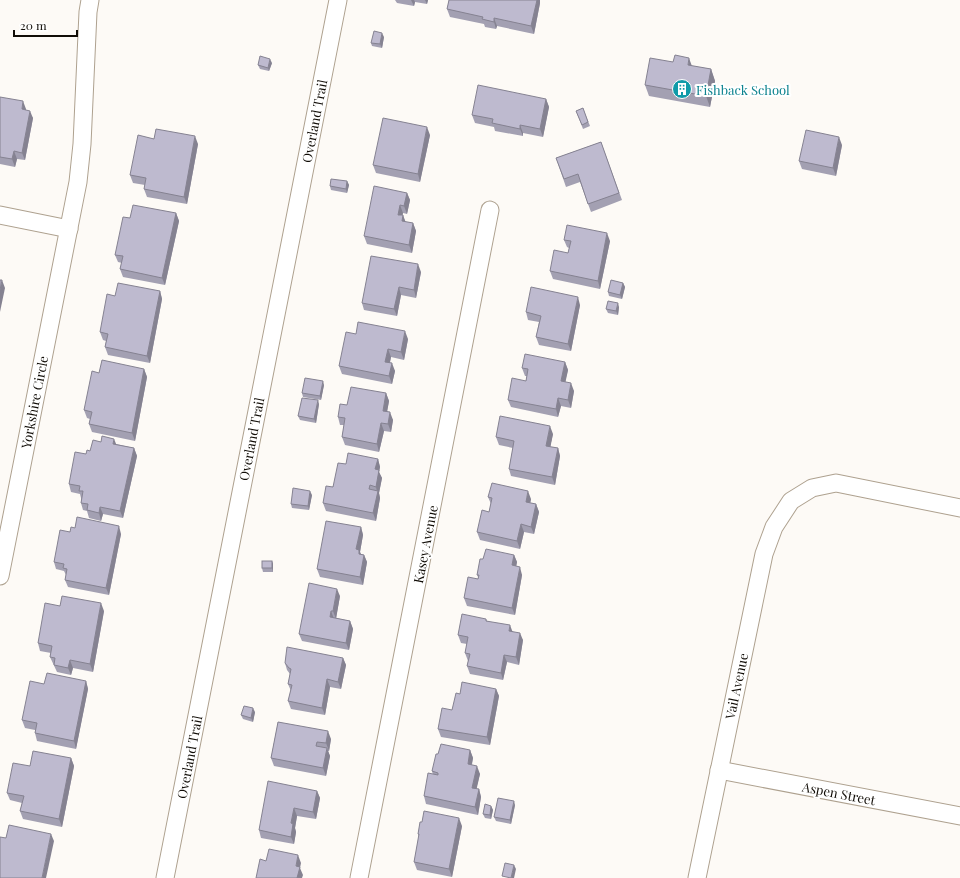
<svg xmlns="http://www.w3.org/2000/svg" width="960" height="878" font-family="'Playfair Display',serif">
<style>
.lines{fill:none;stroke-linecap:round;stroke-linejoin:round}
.minor-casing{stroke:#aea18f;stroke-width:19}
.minor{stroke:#fff;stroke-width:17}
.wall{fill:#a3a0b2}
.shaded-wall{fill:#858291}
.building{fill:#bebacf;stroke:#858291}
.labels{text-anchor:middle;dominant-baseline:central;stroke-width:4;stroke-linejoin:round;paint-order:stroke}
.culture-label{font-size:13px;fill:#0d838f;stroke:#fff;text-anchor:start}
.street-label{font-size:13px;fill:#110d07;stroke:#fff}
</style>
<rect width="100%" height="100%" fill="#fdfaf6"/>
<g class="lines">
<g class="minor-casing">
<g id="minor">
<path d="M0,215l69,14"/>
<path d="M0,576l78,-394 4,-38 6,-132 2,-12"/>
<path d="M719,770l241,46"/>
<path d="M165,878l173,-878"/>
<path d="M359,878l131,-668"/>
<path d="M697,878l67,-324 10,-27 17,-26 21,-13 24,-5 124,25"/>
</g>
</g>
<use href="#minor" class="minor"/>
</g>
<g class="wall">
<path d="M395,0h33l-1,4 -12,-2 -1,4 -17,-3z"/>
<path d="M449,0h91v3l-6,31 -37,-8 -1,3 -11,-2 -1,-3 -34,-7 -3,-8z"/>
<path d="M384,37l-2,11 -10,-2 -1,-3z"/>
<path d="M272,63l-3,8 -9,-2 -2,-4z"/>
<path d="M692,66l19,3 4,12 -5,26 -61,-11 -4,-11z"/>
<path d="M0,97l26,12v1l7,8 -8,42 -8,-1 -2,8 -15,-3z"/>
<path d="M546,99l3,8 -6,30 -20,-4v3l-28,-5 -1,-4 -19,-4 -3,-8z"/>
<path d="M583,108l7,18 -7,3 -7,-18z"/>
<path d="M430,135l-10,47 -44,-9 -3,-8z"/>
<path d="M154,139l44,5 -11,60 -40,-7 -3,-8 1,-4 -12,-2 -3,-8z"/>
<path d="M601,142l21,58 -31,12 -11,-30 -14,5 -10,-29z"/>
<path d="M842,145l-6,31 -34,-7 -3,-8z"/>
<path d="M347,181l2,4 -2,8 -16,-3 -1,-4z"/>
<path d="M407,193l3,7 -3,14 -4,-1 -1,2h1l2,7 8,1 3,8 -4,22 -45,-9 -3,-8z"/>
<path d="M176,213l3,8 -14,64 -42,-8 -3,-8 2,-6 -4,-1 -3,-7 15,-37z"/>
<path d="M564,240l46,1 -10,48 -47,-10 -3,-8 18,-18 1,-5 -2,-1z"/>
<path d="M421,272l-5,26 -15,-3 -4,21 -33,-6 -2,-7z"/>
<path d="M623,283l2,4 -3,12 -13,-3 -1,-4z"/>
<path d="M160,291l2,8 -12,64 -42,-8 -3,-8 1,-6 -3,-1 -3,-8 15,-36z"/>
<path d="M580,305l-9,46 -32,-6 -3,-8 3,-15 -11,-2 -2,-8z"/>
<path d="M619,307l-1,8 -10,-2 -2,-4z"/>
<path d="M356,334l52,5 -4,21 -13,-3 -1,6 5,8 -3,13 -50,-10 -3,-8z"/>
<path d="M565,362l3,8 -3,12 9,9 -3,17 -10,-2 -3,11 -47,-10 -3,-7 18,-19 1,-5h-2l-3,-8z"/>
<path d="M144,369l3,8 -12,64 -43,-9 -3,-8 1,-5 -3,-1 -3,-8 15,-37z"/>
<path d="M324,385l-3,15 -18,-3 -1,-4z"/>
<path d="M386,393l3,8 -2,10 6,9 -2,12 -7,-1 -5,21 -34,-7 -3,-8 2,-12h-4l-2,-8 9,-12z"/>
<path d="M319,404l-3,19 -16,-3 -2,-4z"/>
<path d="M553,434l-3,13 8,1 2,8 -5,29 -44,-9 -2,-7 4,-21 -14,-3 -3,-8z"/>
<path d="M116,444l18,4 3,8 -14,62 -20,-4 -2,7 -12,-3 -2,-7 -4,-1 -2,-7v-5l-1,-4 -9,-2 -2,-8 17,-30 4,-3z"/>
<path d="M378,459l2,8 -1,5 3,6 -3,15 1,5 -4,23 -50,-10 -3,-8 23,-39z"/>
<path d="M312,495l-3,15 -17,-2 -1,-4z"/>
<path d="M488,497l43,2 -1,4 6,1 3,8 -5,22 -10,-2 -4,17 -40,-9 -3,-8 12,-20 2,-8z"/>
<path d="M361,527l2,8 -3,17 1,2 3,1 3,7 -4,23 -43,-8 -3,-8z"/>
<path d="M75,528l46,6 -12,61 -41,-8 -3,-7 1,-5 -2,-4 -8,-2 -2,-7 16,-30z"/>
<path d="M514,555l3,7 -1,4 6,9 -7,40 -48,-9 -3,-8 14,-19v-2l-1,-2 6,-16z"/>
<path d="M272,561l1,3v8h-10l-1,-4z"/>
<path d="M340,596l-4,22 14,3 3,8 -4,21 -47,-9 -3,-7z"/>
<path d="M60,606l44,5 -11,61 -20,-4 -2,7 -14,-3 -7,-15 1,-4 -11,-2 -2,-8z"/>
<path d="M486,619l1,2 25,10 11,9 -4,25 -12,-3 -4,18 -33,-6 -3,-8 1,-5 -3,-8 2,-9 -6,-1 -3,-8z"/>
<path d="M343,658l3,7 -5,24 -11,-2 -5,28 -34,-6 -3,-8 3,-10 -3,-7 2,-10 -3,-4 -2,-7z"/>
<path d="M86,681l2,8 -12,60 -39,-8 -2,-8v-3l-10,-2 -3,-8z"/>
<path d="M496,689l3,7 -9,49 -49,-8 -3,-8 14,-19z"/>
<path d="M255,712l-2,10 -10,-3 -2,-4z"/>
<path d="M278,722l53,17 -2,12h-1l2,5 -4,20 -52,-10 -3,-8z"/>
<path d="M470,750l3,8 -1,7 8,9 -4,15h3l2,8 -3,18 -52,-11 -2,-8 9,-21 -1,-4 6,-17z"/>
<path d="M71,758l3,8 -12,61 -39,-8 -3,-8 2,-8 -12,-3 -3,-7 23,-27z"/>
<path d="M317,791l3,7 -4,21 -19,-3 -2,12 1,4 -2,12 -33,-6 -2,-8z"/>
<path d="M515,805l-4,19 -15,-3 -2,-4z"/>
<path d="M491,806l2,4 -2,9 -6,-1 -2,-4z"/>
<path d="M462,826l-10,51 -35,-7 -3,-8 5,-25 -1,-3z"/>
</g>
<g class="shaded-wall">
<path d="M411,0h3l1,2 -1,4z"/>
<path d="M425,0h3l-1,4z"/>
<path d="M537,0h3v3l-6,31 -3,-8z"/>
<path d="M494,18l3,8 -1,3 -2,-7z"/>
<path d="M382,33l2,4 -2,11 -2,-4z"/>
<path d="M689,58l4,11 -5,-4z"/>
<path d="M270,59l2,4 -3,8 -1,-3z"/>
<path d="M711,69l4,12 -5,26 -4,-11z"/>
<path d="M546,99l3,8 -6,30 -3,-8z"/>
<path d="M23,101l3,8 -1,8 -3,-8z"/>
<path d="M30,111l3,7 -8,42 -3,-7z"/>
<path d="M520,125l3,8v3l-3,-7z"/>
<path d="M427,127l3,8 -10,47 -2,-8z"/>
<path d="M195,136l3,8 -11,60 -3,-7z"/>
<path d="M839,137l3,8 -6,31 -3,-8z"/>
<path d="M14,151l3,8 -2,8 -3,-8z"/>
<path d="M347,181l2,4 -2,8 -1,-4z"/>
<path d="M407,193l3,7 -3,14 -3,-8z"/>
<path d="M400,205l3,8 -2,9 -3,-7z"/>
<path d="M176,213l3,8 -14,64 -3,-7z"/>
<path d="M403,215l3,8 -4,-2z"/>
<path d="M413,223l3,8 -4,22 -3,-8z"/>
<path d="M607,233l3,8 -10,48 -2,-8z"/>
<path d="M418,264l3,8 -5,26 -2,-8z"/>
<path d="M2,280l3,8 -5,24v-22z"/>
<path d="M623,283l2,4 -3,12 -2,-4z"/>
<path d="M399,287l2,8 -4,21 -3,-7z"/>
<path d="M160,291l2,8 -12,64 -3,-7z"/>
<path d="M578,297l2,8 -9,46 -3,-7z"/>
<path d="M618,303l1,4 -1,8 -2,-4z"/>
<path d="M405,331l3,8 -4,21 -3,-8z"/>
<path d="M388,349l3,8 -3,13 -3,-8z"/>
<path d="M565,362l3,8 -4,19 -3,-8z"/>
<path d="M392,363l3,8 -3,13 -3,-8z"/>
<path d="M144,369l3,8 -12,64 -3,-8z"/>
<path d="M323,381l1,4 -3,15 -1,-4z"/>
<path d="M571,383l3,8 -3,17 -3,-8z"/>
<path d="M386,393l3,8 -3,17 -3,-7z"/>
<path d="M558,398l3,8 -3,11 -2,-8z"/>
<path d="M318,400l1,4 -3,19 -2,-4z"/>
<path d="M390,412l3,8 -2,12 -3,-8z"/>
<path d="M381,423l3,8 -5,21 -2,-8z"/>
<path d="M550,426l3,8 -4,20 -3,-8z"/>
<path d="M114,439l3,7 -4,-2z"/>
<path d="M134,448l3,8 -14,62 -3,-7z"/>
<path d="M558,448l2,8 -5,29 -3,-8z"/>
<path d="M378,459l2,8 -1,5 3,6 -3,15 1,5 -4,23 -3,-8 4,-21 -1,-5 -1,-18z"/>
<path d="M310,491l2,4 -3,15 -1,-4z"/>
<path d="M528,491l3,8 -2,11 -3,-8z"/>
<path d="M536,504l3,8 -5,22 -3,-7z"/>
<path d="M100,507l3,7 -2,7 -2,-8z"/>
<path d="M521,524l3,8 -4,17 -3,-8z"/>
<path d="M119,526l2,8 -12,61 -3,-7z"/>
<path d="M361,527l2,8 -3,17 2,5 -3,-1 -3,-7z"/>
<path d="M364,555l3,7 -4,23 -3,-8z"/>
<path d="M514,555l3,7 -2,11 -3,-8z"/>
<path d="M272,561l1,3v8l-1,-4z"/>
<path d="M520,567l2,8 -7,40 -3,-7z"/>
<path d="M337,589l3,7 -4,23 -3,-8z"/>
<path d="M101,603l3,8 -11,61 -3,-8z"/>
<path d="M331,611l3,8 -4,-2z"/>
<path d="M350,621l3,8 -4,21 -3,-7z"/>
<path d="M510,625l3,8 -4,-2z"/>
<path d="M520,633l3,7 -4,25 -3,-8z"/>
<path d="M504,655l3,7 -4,18 -2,-7z"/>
<path d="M343,658l3,7 -5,24 -3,-7z"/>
<path d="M70,660l3,8 -2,7 -3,-7z"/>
<path d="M327,679l3,8 -5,28 -3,-7z"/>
<path d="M86,681l2,8 -12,60 -2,-8z"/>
<path d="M496,689l3,7 -9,49 -3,-8z"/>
<path d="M253,708l2,4 -2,10 -2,-4z"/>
<path d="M328,731l3,8 -2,12 -3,-8z"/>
<path d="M327,748l3,8 -4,20 -3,-8z"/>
<path d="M470,750l3,8 -3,14 -2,-8z"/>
<path d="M71,758l3,8 -12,61 -3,-8z"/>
<path d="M477,766l3,8 -5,22 -3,-8z"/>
<path d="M479,789l2,8 -3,18 -3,-8z"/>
<path d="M317,791l3,7 -4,21 -3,-7z"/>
<path d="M514,801l1,4 -4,19 -1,-4z"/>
<path d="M491,806l2,4 -2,9 -1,-4z"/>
<path d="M294,808l3,8 -2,12 1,4 -2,12 -3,-7v-14z"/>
<path d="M459,818l3,8 -10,51 -3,-8z"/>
<path d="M51,834l3,7 -8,37h-4z"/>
<path d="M298,855l3,8 -1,5 3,7 -1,3h-5l-1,-12z"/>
<path d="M514,865l2,4 -2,9h-3z"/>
</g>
<g class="building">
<path d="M449,0h88l-6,26 -37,-8v4l-12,-3 1,-2 -36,-8z"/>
<path d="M374,31l8,2 -2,11 -9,-1z"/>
<path d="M675,55l14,3 -1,7 23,4 -5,27 -61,-11 5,-27 23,4z"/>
<path d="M260,56l10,3 -2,9 -10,-3z"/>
<path d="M478,85l68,14 -6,30 -20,-4v4l-28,-6 1,-4 -21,-4z"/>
<path d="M0,97l23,4 -1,8 8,2 -8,42 -8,-2 -2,8 -12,-2z"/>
<path d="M583,108l5,14 -6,3 -6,-14z"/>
<path d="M383,118l44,9 -9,47 -45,-9z"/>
<path d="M156,129l39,7 -11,61 -40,-8 2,-11 -16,-3 8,-40 16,4z"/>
<path d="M806,130l33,7 -6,31 -34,-7z"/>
<path d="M601,142l18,51 -31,11 -10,-30 -14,5 -8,-21z"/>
<path d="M331,179l16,2 -1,8 -16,-3z"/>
<path d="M374,186l33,7 -3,13 -4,-1 -2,10h5l-1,6 11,2 -4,22 -45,-9z"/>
<path d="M133,205l43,8 -14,65 -42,-9 3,-13 -8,-1 8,-38 7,1z"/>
<path d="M567,225l40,8 -9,48 -48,-10 4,-21 14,3 3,-12 -7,-1z"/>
<path d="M371,256l47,8 -4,26 -15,-3 -5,22 -32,-6z"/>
<path d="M0,280h2l-2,10z"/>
<path d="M611,280l12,3 -3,12 -12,-3z"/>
<path d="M118,283l42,8 -13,65 -42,-9 3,-13 -8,-2 7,-38 8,2z"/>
<path d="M531,287l47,10 -10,47 -32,-7 5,-21 -15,-4z"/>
<path d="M608,301l10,2 -2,8 -10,-2z"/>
<path d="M358,322l47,9 -4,21 -13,-3 -3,13 7,1 -3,13 -50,-10 7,-34 10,2z"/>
<path d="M525,354l40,8 -4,19 10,2 -3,17 -10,-2 -2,11 -48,-9 4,-22 14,3 2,-12 -6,-1z"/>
<path d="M102,360l42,9 -12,64 -43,-9 3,-12 -8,-2 8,-39 7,2z"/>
<path d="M305,378l18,3 -3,15 -18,-3z"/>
<path d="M351,387l35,6 -3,18 7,1 -2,12 -7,-1 -4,21 -35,-7 3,-19 -7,-1 2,-13 7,1z"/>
<path d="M302,398l16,2 -4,19 -16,-3z"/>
<path d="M500,416l50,10 -4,20 12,2 -6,29 -43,-8 5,-28 -18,-4z"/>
<path d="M102,436l12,3 -1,5 21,4 -14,63 -20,-4 -1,6 -12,-3 1,-6 -7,-1 2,-12h-4l1,-5 -11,-2 6,-32 11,2 1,-4 3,1 3,-11 8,2z"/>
<path d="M348,453l30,6 -3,10 4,1 -3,17 -6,-2 -1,4 9,2 -5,22 -50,-10 3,-17 7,1 5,-24 8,1z"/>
<path d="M492,483l36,8 -2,11 10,2 -5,23 -10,-3 -4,17 -40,-9 5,-22 7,2 3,-14 -4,-1z"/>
<path d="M293,488l17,3 -2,15 -17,-2z"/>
<path d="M77,517l42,9 -13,62 -41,-8 2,-11 -4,-1 1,-4 -10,-2 6,-32 10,2 1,-5 4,1z"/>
<path d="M326,521l35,6 -5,22 3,1v4l5,1 -4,22 -43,-8z"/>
<path d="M486,549l28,6 -2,10 8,2 -8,41 -48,-10 4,-21 10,2 1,-4h-2l3,-16h3z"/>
<rect x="262" y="561" width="10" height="7"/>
<path d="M309,583l28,6 -4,22h-2l-1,6 20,4 -4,22 -47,-9z"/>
<path d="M62,596l39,7 -11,61 -20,-4 -2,8 -14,-3 1,-7 -5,-1 2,-11 -14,-3 7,-40 15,3z"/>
<path d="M462,614l24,5v2l24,4 -1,6 11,2 -4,24 -12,-2 -3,18 -34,-7 3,-12 -5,-1 3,-16 -10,-2z"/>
<path d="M287,647l56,11 -5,24 -11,-3 -5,29 -34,-7 4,-16 -4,-1 3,-15 -2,-1 -4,-5z"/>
<path d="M47,673l39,8 -12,60 -39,-8 2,-10 -15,-3 8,-39 14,3z"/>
<path d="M462,682l34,7 -9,48 -49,-8 4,-21 10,2 4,-17 4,1z"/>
<path d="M244,706l9,2 -2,10 -10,-3z"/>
<path d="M278,722l50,9 -2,12 -9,-1 -1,4 11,2 -4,20 -52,-10z"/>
<path d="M441,744l29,6 -2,14 9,2 -5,22 7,1 -4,18 -51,-11 4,-23 10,2v-2l-6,-2 4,-17h2z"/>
<path d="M33,751l38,7 -12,61 -39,-8 4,-15 -17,-3 6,-30 17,3z"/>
<path d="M268,781l49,10 -4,21 -19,-4 -3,15 2,1 -2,13 -32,-7z"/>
<path d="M498,798l16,3 -4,19 -16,-3z"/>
<path d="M485,804l6,2 -1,9 -7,-1z"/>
<path d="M424,811l35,7 -10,51 -35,-7 5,-28h-1l2,-12h2z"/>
<path d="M9,825l42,9 -9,44h-42v-41l6,1z"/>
<path d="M269,849l29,6 -2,11 4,1 -3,11h-41l4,-19 6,2z"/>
<path d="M505,863l9,2 -3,13 -9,-2z"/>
</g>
<defs>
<g id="building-disc" transform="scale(1)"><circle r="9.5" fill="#0f9aa8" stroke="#fff"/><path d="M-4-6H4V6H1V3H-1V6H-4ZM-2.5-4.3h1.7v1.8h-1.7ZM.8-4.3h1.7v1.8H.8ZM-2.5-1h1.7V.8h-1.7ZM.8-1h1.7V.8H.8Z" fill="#fff"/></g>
</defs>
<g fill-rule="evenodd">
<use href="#building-disc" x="682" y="89"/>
</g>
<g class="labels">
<g class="culture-label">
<text x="696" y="89">Fishback School</text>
</g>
<g class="street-label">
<text transform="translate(314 121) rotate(-79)">Overland Trail</text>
<text transform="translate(34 402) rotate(-79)">Yorkshire Circle</text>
<text transform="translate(251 439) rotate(-79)">Overland Trail</text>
<text transform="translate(425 544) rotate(-79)">Kasey Avenue</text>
<text transform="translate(736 686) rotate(-78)">Vail Avenue</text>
<text transform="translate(189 757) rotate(-79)">Overland Trail</text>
<text transform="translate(839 793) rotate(11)">Aspen Street</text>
</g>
</g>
<path d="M14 30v6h63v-6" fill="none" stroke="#110d07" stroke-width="2"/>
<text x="20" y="30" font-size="12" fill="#110d07" stroke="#ffffff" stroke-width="3" paint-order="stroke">20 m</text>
</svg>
